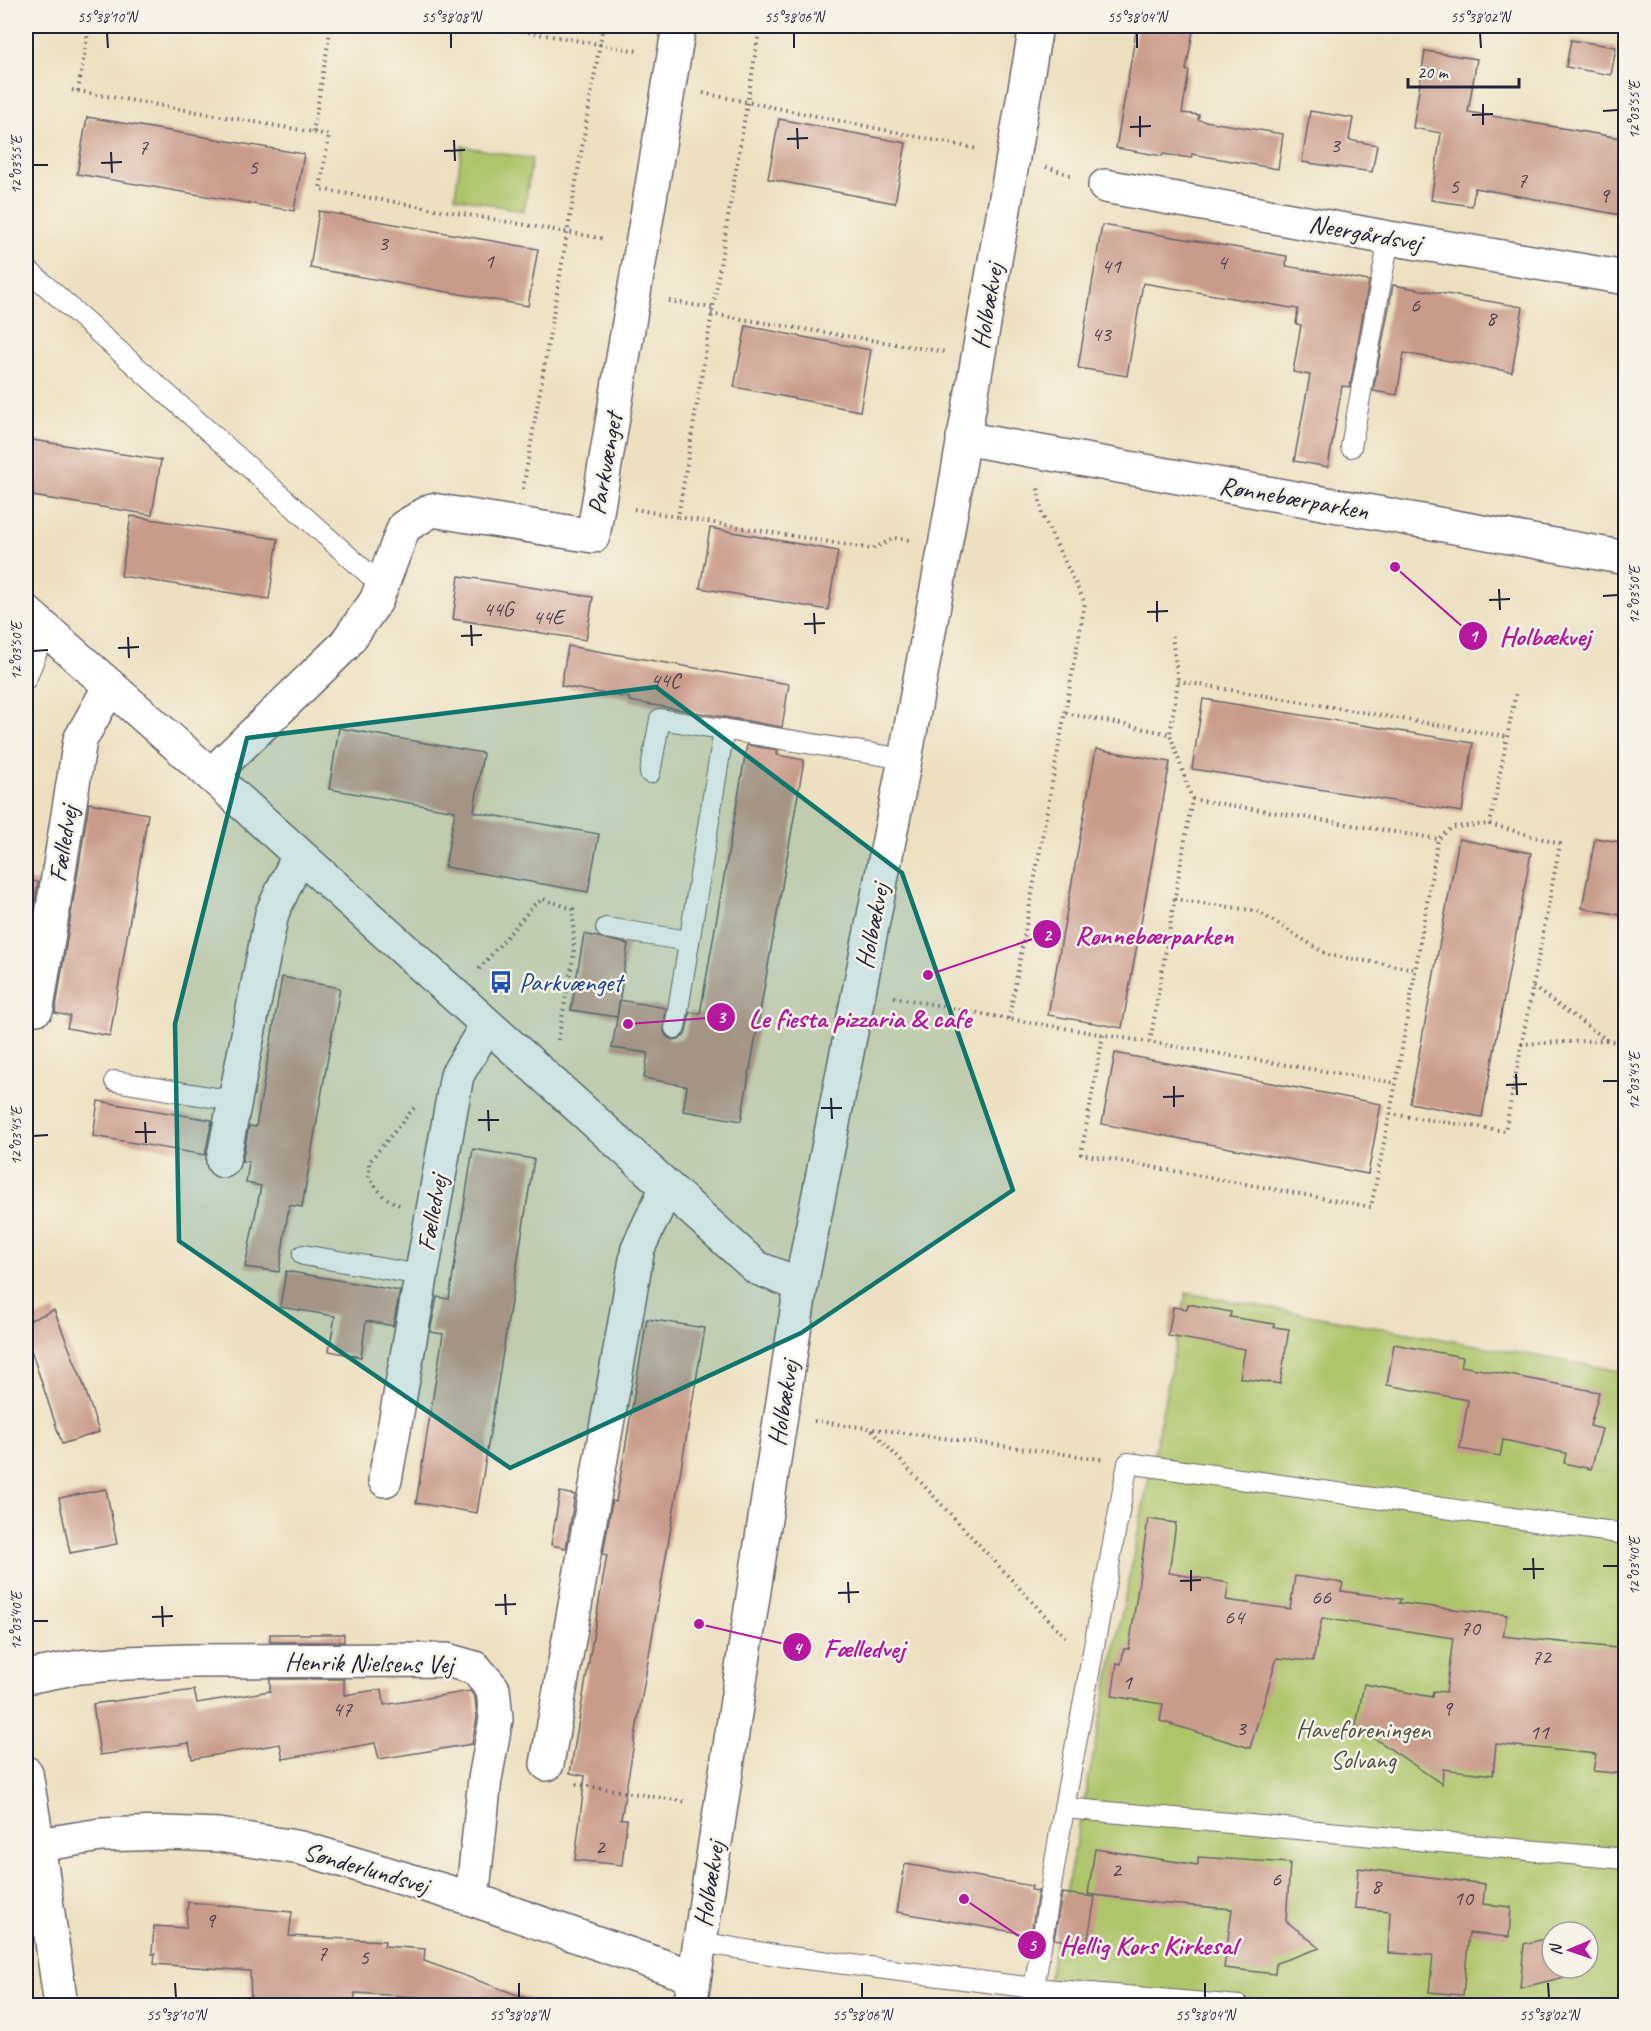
<svg xmlns="http://www.w3.org/2000/svg" width="1651" height="2031" font-family="Caveat,sans-serif">
<style>
.green{fill:#aec56a;stroke:#687452;stroke-width:1.5;fill-rule:evenodd}
.building{fill:#c99b8b}
.lines{fill:none;stroke-linecap:round;stroke-linejoin:round}
.service-casing{stroke:#69646a;stroke-width:22}
.minor-casing{stroke:#69646a;stroke-width:36}
.tertiary-casing{stroke:#69646a;stroke-width:36}
.path{stroke:#69646a;stroke-width:4;stroke-dasharray:1.5 4.5;stroke-linecap:butt}
.service{stroke:#fff;stroke-width:20}
.minor{stroke:#fff;stroke-width:33}
.tertiary{stroke:#fff;stroke-width:33}
.marked{fill:#0f766e;fill-opacity:0.2;stroke:#0f766e;stroke-width:4.5;stroke-linejoin:round}
.ticks{fill:none;stroke:#22223b;stroke-width:2}
.labels{text-anchor:middle;dominant-baseline:central;stroke-width:5;stroke-linejoin:round;paint-order:stroke}
.number-label{font-size:22px;fill:#4c404f}
.street-label{font-size:26px;fill:#22223b;stroke:#f7f3e8}
.transit-label{font-size:26px;fill:#164399;stroke:#f7f3e8;text-anchor:start}
.park-label{font-size:26px;fill:#4c5349;stroke:#f7f3e8}
.leader{fill:none;stroke:#b5179e;stroke-width:2}
.callout-dot{fill:#b5179e;stroke:#f7f3e8;stroke-width:2}
.mark-label{font-size:18px;text-anchor:middle;font-weight:bold;fill:#fff}
.callout-label{font-size:27px;text-anchor:middle;font-weight:bold;fill:#b5179e;stroke:#f7f3e8;stroke-width:5;stroke-linejoin:round;paint-order:stroke}
.neatline{fill:none;stroke:#22223b;stroke-width:2}
.ticks-label{font-size:15px;text-anchor:middle;fill:#22223b}
</style>
<rect width="100%" height="100%" fill="#f7f3e8"/>
<filter id="ink" filterUnits="userSpaceOnUse"><feTurbulence type="fractalNoise" baseFrequency=".0167" numOctaves="2"/><feDisplacementMap in="SourceGraphic" scale="12" xChannelSelector="R" yChannelSelector="G"/><feConvolveMatrix kernelMatrix="1 2 1 2 8 2 1 2 1" color-interpolation-filters="sRGB"/></filter>
<filter id="wash" filterUnits="userSpaceOnUse"><feTurbulence type="fractalNoise" baseFrequency=".008" numOctaves="4" result="noise"/><feDisplacementMap in="SourceGraphic" scale="24" xChannelSelector="R" yChannelSelector="G"/><feGaussianBlur stdDeviation="1.35" result="paint"/><feColorMatrix in="noise" values="0 0 0 0 0 0 0 0 0 0 0 0 0 0 0 0 0 1.4 0 .05"/><feComposite in="paint" operator="in"/></filter>
<g filter="url(#wash)">
<rect width="100%" height="100%" fill="#ede0c0"/>
<g class="green">
<path d="M462,146l70,13 -8,52 -69,-14z"/>
<path d="M1186,1293l439,79v633l-398,1 -181,-15zM1552,1932h36v36h-36z"/>
</g>
<g id="blocks">
<g class="building">
<path d="M1137,26h57l-8,44 3,1 -7,42 17,2 -1,5 85,14 -5,35 -86,-15 -1,4 -28,-4 -1,2 -46,-8z"/>
<path d="M1571,40l45,7 -5,28 -45,-8z"/>
<path d="M1425,51l52,8 -9,53 158,27v77l-151,-28 -3,18 -41,-6 10,-67 -28,-5z"/>
<path d="M1310,111l43,7 -4,22 28,5 -5,27 -70,-10z"/>
<path d="M87,117l217,37 -10,57 -217,-37z"/>
<path d="M779,119l127,24 -11,60 -127,-24z"/>
<path d="M319,211l219,38 -10,57 -218,-38z"/>
<path d="M1102,225l185,31 -1,10 83,15 -19,106 -8,-1 -14,81 -34,-6 16,-86 -17,-3 8,-47 -5,-1 2,-15 -155,-26 -16,93 -49,-8z"/>
<path d="M1393,285l130,22 -11,65 -108,-19 -7,42 -24,-4z"/>
<path d="M746,326l125,24 -11,61 -126,-24z"/>
<path d="M26,439l135,21 -9,55 -126,-20z"/>
<path d="M131,516l147,23 -9,60 -148,-23z"/>
<path d="M710,528l128,23 -10,59 -128,-22z"/>
<path d="M459,576l134,21 -7,43 -133,-21z"/>
<path d="M568,646l221,38 -7,43 -153,-26 1,-3 -69,-12z"/>
<path d="M1203,699l270,44 -11,69 -270,-43z"/>
<path d="M339,728l144,25 -9,59 125,22 -11,58 -143,-25 10,-56 -126,-22z"/>
<path d="M747,745l31,5 -1,5 27,5 -63,361 -58,-10 4,-25 -43,-8 4,-25 -36,-5 8,-48 46,8 -2,24 3,5 5,3 7,-1 6,-4 5,-23 10,2z"/>
<path d="M1096,749l74,13 -48,266 -74,-13z"/>
<path d="M89,803l59,11 -38,222 -43,-8 3,-12 -15,-3z"/>
<path d="M1595,838l31,5v73l-44,-8z"/>
<path d="M1459,839l72,14 -49,264 -72,-14z"/>
<path d="M26,880l12,2 -6,36 -6,-1z"/>
<path d="M584,934l44,10 -11,73 -46,-7z"/>
<path d="M282,977l58,11 -38,219 -13,-2 -10,67 -34,-5 16,-81 -15,-3 3,-21 -7,-1 7,-35 7,1z"/>
<path d="M1115,1053l266,51 -13,70 -266,-50z"/>
<path d="M98,1101l114,19 -7,35 -112,-19z"/>
<path d="M473,1149l61,10 -57,354 -61,-10 27,-169 -13,-2 7,-35 12,2z"/>
<path d="M286,1271l114,20 -7,35 -27,-5 -5,36 -32,-6 6,-35 -55,-9z"/>
<path d="M1188,1304l43,8 -1,5 44,7v3l15,2 -9,55 -40,-6 5,-29 -77,-13 5,-29 14,2z"/>
<path d="M54,1310l29,73 16,49 -37,12 -31,-94 -5,3v-31z"/>
<path d="M647,1319l58,9 -84,491h6l-5,46 -47,-5 10,-84 -15,-3 37,-218 -4,-1 9,-53 4,1z"/>
<path d="M1394,1344l69,13 -2,9 138,26 -9,34 12,3 -11,40 -27,-6 2,-10 -63,-13 -3,16 -40,-7 8,-49 -81,-15z"/>
<path d="M106,1489l11,55 -47,9 -11,-55z"/>
<path d="M560,1492l15,3 -9,53 -15,-3z"/>
<path d="M1148,1519l28,4 -7,50 60,10 -3,17 64,9 5,-33 48,7 -2,8 60,8 -2,4 108,12 -4,21 123,13v125l-33,-3 3,-17 -100,-10 -3,31 -50,-6 -1,15 -74,-50 -13,-3 9,-47 68,13 1,-6 13,1 7,-54 -131,-20 -9,43 -36,-3 -27,90 -90,-27 3,-17 -51,-8 5,-33 4,1 3,-15h5z"/>
<rect x="270" y="1634" width="74" height="8"/>
<path d="M270,1679h74v16l38,-6 2,16 86,-14 5,6 2,21 -5,26 -93,15 -4,-16 -92,16 -3,-15 -88,15 -3,-16 -89,12 -7,-51 101,-14 3,13 73,-12z"/>
<path d="M1095,1849l103,16v-8l92,6 -4,58 34,27 -44,15 -1,11 -51,-6 8,-59 -76,-6 -68,-9z"/>
<path d="M905,1864l127,22 -1,4 7,1 -7,44 -134,-23z"/>
<path d="M1358,1868l127,16 -2,20 28,3 -2,30 -40,-4 -6,62 -34,-3 4,-37 -45,-2 2,-42 -35,-3z"/>
<path d="M1062,1893l33,4 -8,48 -33,-6z"/>
<path d="M188,1902l104,10 -3,24 96,5 -1,5 41,3 -1,12 113,41 -1,4h-114l-1,-9 -66,-4 -1,13h-34v-4l-69,2 -1,-33 -96,-7 1,-10h-3l2,-28 32,2z"/>
<path d="M1552,1937v31h36v-18l5,20 -73,18 4,-44z"/>
</g>
</g>
</g>
<g filter="url(#ink)">
<use href="#blocks" fill-opacity="0" stroke="#69646a" stroke-width="1.5"/>
<g class="lines">
<g class="service-casing">
<g id="service">
<path d="M26,268l356,318"/>
<path d="M1351,447l38,-209"/>
<path d="M26,679l20,-49"/>
<path d="M650,773l10,-54 245,40"/>
<path d="M606,928l83,13"/>
<path d="M675,1028l49,-299"/>
<path d="M115,1081l119,20"/>
<path d="M303,1255l118,20"/>
<path d="M1064,1808l562,51"/>
<path d="M700,1942l82,14 252,32"/>
<path d="M1239,2006l-205,-18 30,-180 64,-345 498,71"/>
</g>
</g>
<g class="minor-casing">
<g id="minor">
<path d="M1105,186l284,52 237,40"/>
<path d="M963,438l663,120"/>
<path d="M211,775l133,-129 32,-45 28,-74 28,-17 161,26 86,-510"/>
<path d="M37,1008l43,-268 30,-54"/>
<path d="M223,1161l49,-248 27,-58"/>
<path d="M385,1480l72,-405 30,-50"/>
<path d="M26,1677l53,-10 46,-4 65,-2 257,-1 28,8 18,21 3,30 -11,60 -13,120"/>
<path d="M547,1764l91,-516 29,-61"/>
<path d="M26,1773l16,98 19,135"/>
<path d="M26,1847l75,-12 64,-2 54,2 82,13 171,51 222,78"/>
</g>
</g>
<g class="tertiary-casing">
<g id="tertiary">
<path d="M26,612l185,163 546,493 44,17"/>
<path d="M690,2006l111,-721 104,-526 40,-213 91,-520"/>
</g>
</g>
<g class="path">
<path d="M493,26l145,25"/>
<path d="M760,26l-82,491 194,32 23,-11 16,2"/>
<path d="M72,90l257,45 -9,54 286,50"/>
<path d="M78,91l11,-65"/>
<path d="M703,93l275,56"/>
<path d="M313,132l18,-106"/>
<path d="M1046,167l27,9"/>
<path d="M669,301l43,7"/>
<path d="M711,314l234,38"/>
<path d="M523,489l80,-463"/>
<path d="M634,509l44,8"/>
<path d="M1178,681l330,56"/>
<path d="M1066,713l104,21 8,-53 -6,-45"/>
<path d="M1192,799l246,40"/>
<path d="M1174,899l83,12 71,44 88,14"/>
<path d="M479,969l55,-64 9,-6 30,10 1,45 -16,86"/>
<path d="M1533,987l74,53 19,5"/>
<path d="M894,997l115,22 387,64"/>
<path d="M1009,1019l76,-416 -43,-88 -4,-27"/>
<path d="M1103,1035l-22,119 290,53 25,-124 42,-244 15,-12 37,-3"/>
<path d="M1150,1042l42,-243 -22,-65"/>
<path d="M1521,1044l86,-4"/>
<path d="M1390,1114l115,17 55,-287 -70,-20 26,-132"/>
<path d="M399,1205l-15,-8 -15,-19v-16l45,-54"/>
<path d="M814,1421l287,38"/>
<path d="M872,1430l193,207"/>
<path d="M576,1784l111,18"/>
</g>
<use href="#service" class="service"/>
<use href="#minor" class="minor"/>
<use href="#tertiary" class="tertiary"/>
</g>
</g>
<path class="marked" d="M656,687l246,186 111,317 -212,143 -291,135 -331,-227 -4,-217 72,-286z"/>
<path class="ticks" d="M107,33l1,15M451,33v15M794,33v15M1137,33v15M1480,33l1,15M1483,104v21M1603,111l15,-1M1472,115l21,-1M1140,116v21M1130,127l21,-1M797,128l1,21M787,139l21,-1M454,140l1,21M444,151l21,-1M111,152l1,21M101,163l21,-1M33,165h15M1499,589l1,21M1603,596l15,-1M1489,600l21,-1M1157,601v21M1147,612l21,-1M814,613l1,21M804,624l21,-1M471,625l1,21M461,636l21,-1M128,637l1,21M118,648l21,-1M33,651l15,-1M1516,1074l1,21M1603,1081h15M1506,1085l21,-1M1174,1086v21M1163,1097l21,-1M831,1098l1,21M821,1108h21M488,1110l1,21M478,1120h21M145,1122l1,21M135,1132h21M33,1136l15,-1M1533,1558l1,21M1603,1566h15M1523,1569h21M1191,1570v21M1180,1581l21,-1M848,1582l1,21M838,1593l21,-1M505,1594l1,21M495,1605l21,-1M162,1606l1,21M152,1617l21,-1M33,1621h15M175,1983l1,15M519,1983v15M862,1983v15M1205,1983v15M1548,1983l1,15"/>
<defs>
<g id="bus-bare" transform="scale(1.8)"><path d="M-5-6H5V4H4V6H2V4H-2V6H-4V4H-5ZM-3.5-4V0h7V-4ZM-3.5 1.2v1.5H-2V1.2ZM2 1.2v1.5H3.5V1.2Z" fill="#1a4fb4" stroke="#f7f3e8" stroke-width="2.5" paint-order="stroke"/></g>
</defs>
<g fill-rule="evenodd">
<use href="#bus-bare" x="501" y="982"/>
</g>
<g class="labels">
<g class="number-label">
<text x="1335" y="145">3</text>
<text x="143" y="147">7</text>
<text x="253" y="167">5</text>
<text x="1522" y="180">7</text>
<text x="1454" y="186">5</text>
<text x="1604" y="195">9</text>
<text x="383" y="243">3</text>
<text x="489" y="261">1</text>
<text x="1222" y="262">4</text>
<text x="1111" y="266">41</text>
<text x="1415" y="305">6</text>
<text x="1491" y="318">8</text>
<text x="1101" y="334">43</text>
<text x="498" y="609">44G</text>
<text x="548" y="617">44E</text>
<text x="665" y="680">44C</text>
<text x="1321" y="1597">66</text>
<text x="1234" y="1617">64</text>
<text x="1470" y="1628">70</text>
<text x="1541" y="1657">72</text>
<text x="1127" y="1682">1</text>
<text x="1447" y="1708">9</text>
<text x="342" y="1709">47</text>
<text x="1241" y="1728">3</text>
<text x="1539" y="1732">11</text>
<text x="600" y="1847">2</text>
<text x="1116" y="1870">2</text>
<text x="1276" y="1879">6</text>
<text x="1376" y="1886">8</text>
<text x="1463" y="1898">10</text>
<text x="210" y="1920">9</text>
<text x="322" y="1953">7</text>
<text x="364" y="1957">5</text>
</g>
<g class="street-label">
<text transform="translate(1365 233) rotate(10)">Neergårdsvej</text>
<text transform="translate(987 306) rotate(-80)">Holbækvej</text>
<text transform="translate(605 464) rotate(-80)">Parkvænget</text>
<text transform="translate(1294 498) rotate(10)">Rønnebærparken</text>
<text transform="translate(63 844) rotate(-81)">Fælledvej</text>
<text transform="translate(872 926) rotate(-79)">Holbækvej</text>
<text transform="translate(432 1213) rotate(-80)">Fælledvej</text>
<text transform="translate(783 1403) rotate(-81)">Holbækvej</text>
<text transform="translate(369 1663) rotate(1)">Henrik Nielsens Vej</text>
<text transform="translate(366 1868) rotate(16)">Sønderlundsvej</text>
<text transform="translate(709 1884) rotate(-81)">Holbækvej</text>
</g>
<g class="transit-label">
<text x="519" y="982">Parkvænget</text>
</g>
<g class="park-label">
<text x="1363" y="1729">Haveforeningen<tspan x="1363" dy="30">Solvang</tspan></text>
</g>
</g>
<path class="leader" d="M1395 567L1473 636M928 975L1047 934M628 1024L721 1017M699 1624L797 1647M964 1899L1032 1945"/>
<g class="callout-dot">
<circle cx="1395" cy="567" r="6"/>
<circle cx="928" cy="975" r="6"/>
<circle cx="628" cy="1024" r="6"/>
<circle cx="699" cy="1624" r="6"/>
<circle cx="964" cy="1899" r="6"/>
<circle cx="1473" cy="636" r="15"/>
<circle cx="1047" cy="934" r="15"/>
<circle cx="721" cy="1017" r="15"/>
<circle cx="797" cy="1647" r="15"/>
<circle cx="1032" cy="1945" r="15"/>
</g>
<g class="mark-label">
<text x="1473" y="642">1</text>
<text x="1047" y="941">2</text>
<text x="721" y="1023">3</text>
<text x="797" y="1654">4</text>
<text x="1032" y="1951">5</text>
</g>
<g class="callout-label">
<text x="1545" y="645">Holbækvej</text>
<text x="1154" y="944">Rønnebærparken</text>
<text x="860" y="1027">Le fiesta pizzaria &amp; cafe</text>
<text x="864" y="1657">Fælledvej</text>
<text x="1148" y="1954">Hellig Kors Kirkesal</text>
</g>
<rect width="1651" height="2031" fill="none" stroke="#f7f3e8" stroke-width="66"/>
<g transform="translate(1570 1950) rotate(268)"><circle r="28" fill="#f7f3e8" stroke="#a29fa3" stroke-width="1.5"/>
<path d="M0-4.5L10 22L0 15L-10 22Z" fill="#b5179e"/>
<text y="-9" font-size="16" font-weight="bold" text-anchor="middle" fill="#22223b">N</text>
</g>
<path d="M1408 78v9h111v-9" fill="none" stroke="#22223b" stroke-width="3"/>
<text x="1417" y="78" font-size="18" fill="#22223b" stroke="#f7f3e8" stroke-width="4.5" paint-order="stroke">20 m</text>
<rect x="33" y="33" width="1585" height="1965" class="neatline"/>
<g class="ticks-label">
<text x="107" y="22">55°38'10"N</text>
<text x="451" y="22">55°38'08"N</text>
<text x="794" y="22">55°38'06"N</text>
<text x="1137" y="22">55°38'04"N</text>
<text x="1480" y="22">55°38'02"N</text>
<text transform="translate(1634 110) rotate(-90)" y="5">12°03'55"E</text>
<text transform="translate(16 165) rotate(-90)" y="5">12°03'55"E</text>
<text transform="translate(1634 595) rotate(-90)" y="5">12°03'50"E</text>
<text transform="translate(16 651) rotate(-90)" y="5">12°03'50"E</text>
<text transform="translate(1634 1081) rotate(-90)" y="5">12°03'45"E</text>
<text transform="translate(16 1136) rotate(-90)" y="5">12°03'45"E</text>
<text transform="translate(1634 1566) rotate(-90)" y="5">12°03'40"E</text>
<text transform="translate(16 1621) rotate(-90)" y="5">12°03'40"E</text>
<text x="176" y="2020">55°38'10"N</text>
<text x="519" y="2020">55°38'08"N</text>
<text x="862" y="2020">55°38'06"N</text>
<text x="1205" y="2020">55°38'04"N</text>
<text x="1549" y="2020">55°38'02"N</text>
</g>
</svg>
